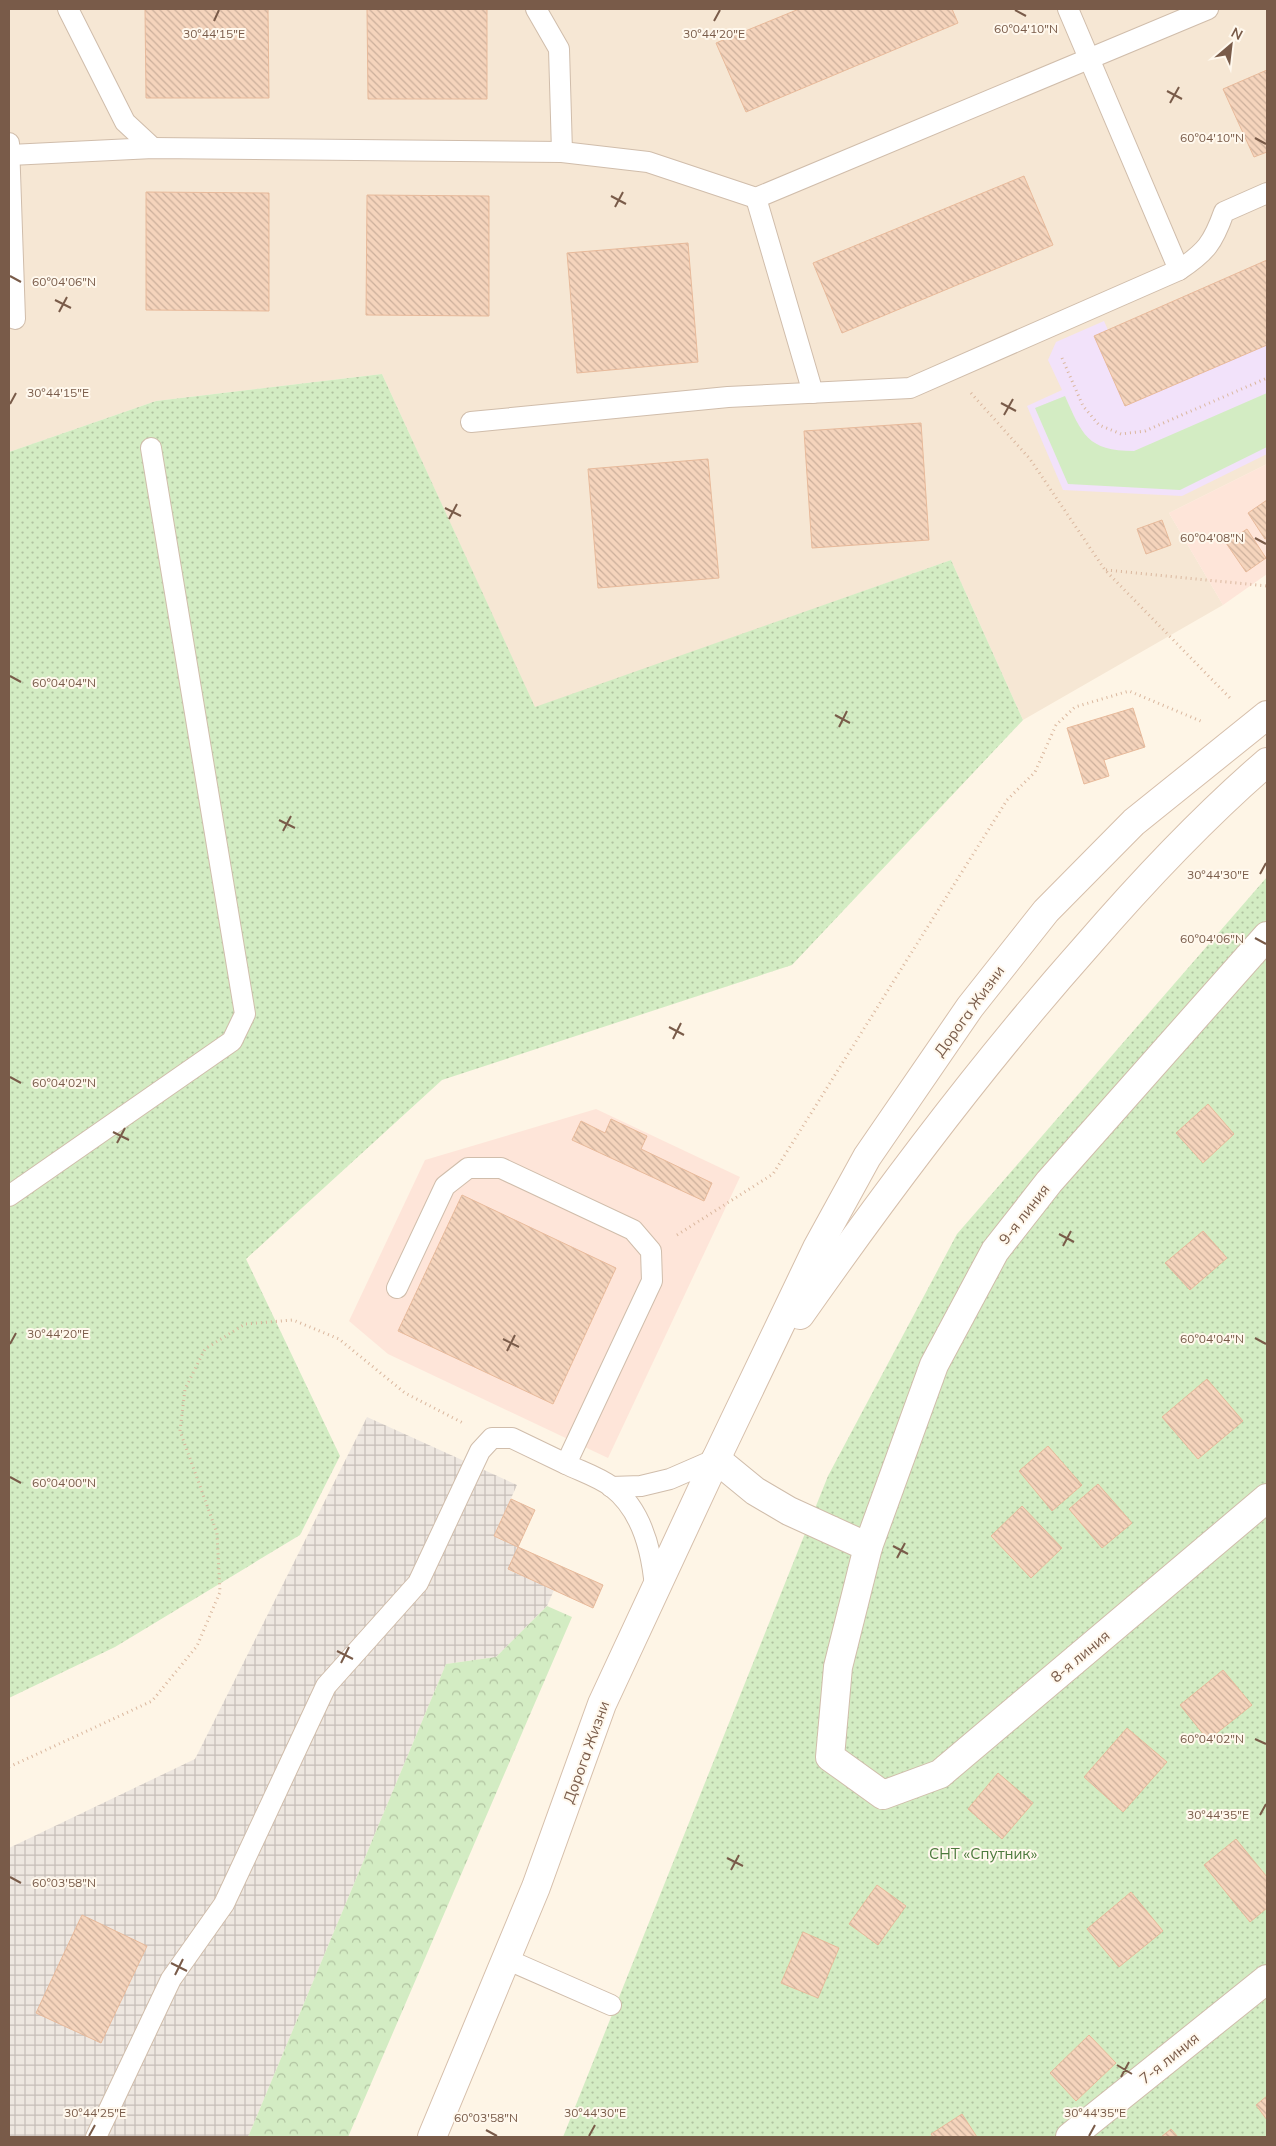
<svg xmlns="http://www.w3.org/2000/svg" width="1276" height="2146" font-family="Mulish,sans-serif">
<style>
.residential{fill:#f6e7d4}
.commercial{fill:#fee5d9}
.industrial{fill:url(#industrial-grid)}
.education{fill:#f2e2fa}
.grass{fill:url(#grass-dots)}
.forest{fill:url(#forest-crowns)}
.park{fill:#d3ecc3}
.building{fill:url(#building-back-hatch);stroke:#e8ba9b}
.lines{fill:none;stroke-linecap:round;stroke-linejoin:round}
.service-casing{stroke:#d0bdab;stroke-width:22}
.minor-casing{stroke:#d0bdab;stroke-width:30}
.secondary-casing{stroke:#d6bfab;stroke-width:30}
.path{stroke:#dab79e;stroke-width:3;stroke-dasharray:1 4;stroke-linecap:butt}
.service{stroke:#fff;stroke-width:20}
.minor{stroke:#fff;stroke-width:28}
.secondary{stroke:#fff;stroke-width:28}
.ticks{fill:none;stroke:#795b49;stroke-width:2}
.labels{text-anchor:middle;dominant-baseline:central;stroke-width:4;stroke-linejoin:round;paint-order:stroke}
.street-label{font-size:15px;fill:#795b49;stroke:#fff8ed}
.park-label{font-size:15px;fill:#4d7a3d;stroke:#fff8ed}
.ticks-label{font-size:12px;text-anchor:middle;fill:#795b49;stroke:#fff8ed;stroke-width:4;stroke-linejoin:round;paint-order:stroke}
</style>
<defs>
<pattern id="industrial-grid" width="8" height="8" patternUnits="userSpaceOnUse" patternTransform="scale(1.25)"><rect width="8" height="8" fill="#eee7e0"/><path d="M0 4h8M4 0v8" fill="none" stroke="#c6beb8"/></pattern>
<pattern id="grass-dots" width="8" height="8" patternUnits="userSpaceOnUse" patternTransform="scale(1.25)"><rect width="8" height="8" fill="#d3ecc3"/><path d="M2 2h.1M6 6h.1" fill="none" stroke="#b0c2a0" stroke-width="1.8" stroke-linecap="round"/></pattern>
<pattern id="forest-crowns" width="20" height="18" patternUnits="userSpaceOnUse" patternTransform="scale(1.25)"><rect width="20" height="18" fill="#d3ecc3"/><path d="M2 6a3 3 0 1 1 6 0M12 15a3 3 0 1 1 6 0" fill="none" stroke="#b0c2a0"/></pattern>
<pattern id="building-back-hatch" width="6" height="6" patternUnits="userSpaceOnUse" patternTransform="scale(1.25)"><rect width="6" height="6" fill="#f5d4bc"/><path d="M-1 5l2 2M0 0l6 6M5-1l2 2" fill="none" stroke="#cbaf9b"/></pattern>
</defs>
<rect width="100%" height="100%" fill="#fef5e6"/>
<path class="residential" d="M9,9h1258v455l-98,49 54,92 -200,115 -72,-160 -416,148 -153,-334 -226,27 -147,51z"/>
<g class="commercial">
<path d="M1267,464v110l-44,31 -54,-92z"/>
<path d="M596,1109l144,68 -132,281 -220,-104 -39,-33 76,-161z"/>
</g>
<path class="industrial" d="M367,1417l150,68 -23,51 24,11 -9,23 45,20 -7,16 -51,51 -50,7 -198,473h-239v-289l186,-89z"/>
<path class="education" d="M1267,260v194l-85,42 -119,-6 -36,-84 35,-16 -14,-30 8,-18 48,-21 4,9z"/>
<g class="grass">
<path d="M382,374l153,333 416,-147 72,160 -231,245 -350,115 -196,179 94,197 -40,79 -185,112 -106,51v-1246l147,-51z"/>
<path d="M1267,877v1260h-704l265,-661 129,-242z"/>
</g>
<path class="forest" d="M547,1606l25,11 -224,520h-100l198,-473 50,-7z"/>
<path class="park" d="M1267,393v54l-87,43 -112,-6 -33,-76 30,-12c17,38 22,55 69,55z"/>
<g class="building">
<path d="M145,9h123l1,89h-123z"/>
<path d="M367,9h120v90h-119z"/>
<path d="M799,9h153l6,14 -212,89 -30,-69z"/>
<path d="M1267,70v82l-13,5 -31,-68z"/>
<path d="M1024,176l29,69 -211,88 -29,-70z"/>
<path d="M146,192l123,1v118l-123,-1z"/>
<path d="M367,195l122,1v120l-123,-1z"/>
<path d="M688,243l10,119 -121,11 -10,-120z"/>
<path d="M1267,260v85l-142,61 -31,-70z"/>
<path d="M921,423l8,117 -117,8 -8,-117z"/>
<path d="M708,459l11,119 -121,10 -10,-119z"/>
<path d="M1267,500v38l-2,1 -17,-26z"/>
<path d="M1162,520l9,25 -25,9 -9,-25z"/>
<path d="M1247,529l19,29 -20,14 -20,-29z"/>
<path d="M1133,708l12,39 -41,13 5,16 -25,8 -17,-56z"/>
<path d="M1208,1104l26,30 -31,29 -27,-30z"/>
<path d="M611,1119l36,17 -6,13 71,34 -8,18 -132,-61 9,-19 24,12z"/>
<path d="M462,1195l154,73 -63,136 -155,-73z"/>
<path d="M1203,1231l24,27 -37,32 -25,-27z"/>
<path d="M1207,1379l36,42 -45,38 -36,-42z"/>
<path d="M1048,1446l34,39 -30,26 -33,-40z"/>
<path d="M1098,1484l34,39 -30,25 -33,-39z"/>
<path d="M511,1499l24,11 -17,37 -24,-11z"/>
<path d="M1022,1506l40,42 -31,30 -40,-42z"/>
<path d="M518,1547l85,38 -10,23 -85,-39z"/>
<path d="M1223,1670l29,35 -44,35 -28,-35z"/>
<path d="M1127,1728l40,34 -44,50 -39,-35z"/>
<path d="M998,1773l35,30 -31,36 -34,-30z"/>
<path d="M1236,1839l31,38v31l-17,14 -46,-57z"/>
<path d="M877,1885l29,21 -28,39 -29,-21z"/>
<path d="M1131,1892l32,39 -44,36 -32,-38z"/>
<path d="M82,1915l65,31 -46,97 -65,-30z"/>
<path d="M803,1932l36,16 -21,50 -37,-15z"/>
<path d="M1089,2035l27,28 -40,38 -26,-28z"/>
<path d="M1267,2096v24l-11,-15z"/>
<path d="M962,2114l15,23h-44l-2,-3z"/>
<path d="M1171,2129l7,8h-17z"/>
</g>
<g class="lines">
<g class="service-casing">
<g id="service">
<path d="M68,9l57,113 28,26"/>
<path d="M536,9l23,40 3,103"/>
<path d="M1068,9l111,261"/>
<path d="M9,143l6,176"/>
<path d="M10,155l143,-7 409,4 86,10 108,36 452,-189"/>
<path d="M756,198l57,195"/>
<path d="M471,422l257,-25 182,-9 269,-118c27,-18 34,-27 45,-58l43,-19"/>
<path d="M9,1196l223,-155 13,-27 -94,-566"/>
<path d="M397,1288l48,-102 23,-18h33l132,62 18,21 1,30 -86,183c14,7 33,13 46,23 31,24 40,65 43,101"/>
<path d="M611,1487l30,-1 29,-7 46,-20"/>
<path d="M506,1959l105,46"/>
<path d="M96,2137l75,-158 53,-75 102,-218 92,-103 62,-132 12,-13h20l54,26"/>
</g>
</g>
<g class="minor-casing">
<g id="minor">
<path d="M716,1459l39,32 34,20 79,36 -30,120 -8,90 53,38 57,-21 327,-276"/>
<path d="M868,1547l66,-182 61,-114 54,-69 218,-246"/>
<path d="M1070,2137l197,-158"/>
</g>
</g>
<g class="secondary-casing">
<g id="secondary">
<path d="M800,1315c89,-127 182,-251 285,-367 57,-66 116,-129 182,-186"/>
<path d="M432,2137l104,-250 66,-183 114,-245 101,-211 50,-91 103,-150 76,-96 88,-89 133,-107"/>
</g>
</g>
<g class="path">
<path d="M1062,358l21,48 16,19 22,9 24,-3 122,-53"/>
<path d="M971,393l59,66 75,111 125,128"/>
<path d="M1106,570l161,16"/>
<path d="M677,1235l96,-61 234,-374 28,-28 21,-47 19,-18 54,-16 74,31"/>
<path d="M9,1767l143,-66 45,-55 23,-54 -3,-59 -37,-102 5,-42 20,-40 40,-25 48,-4 46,19 66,54 60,31"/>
</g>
<use href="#service" class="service"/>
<use href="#minor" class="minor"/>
<use href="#secondary" class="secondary"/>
</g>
<path class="ticks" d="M1015,10l11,6M214,21l5,-11M714,21l6,-11M1167,91l15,8M1170,103l9,-16M1255,138l11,6M611,196l15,8M615,207l8,-15M10,276l11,6M55,300l16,8M59,312l8,-15M1001,403l15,8M10,404l6,-11M1004,415l9,-16M445,508l16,8M449,519l8,-15M1255,538l11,6M10,676l11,6M835,715l15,8M839,727l8,-16M279,820l16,8M283,831l8,-15M1260,874l6,-11M1255,938l11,6M669,1027l15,8M673,1039l8,-16M10,1077l11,6M113,1132l16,8M117,1143l8,-15M1059,1234l15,8M1063,1246l8,-15M1255,1338l11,6M503,1339l16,8M10,1344l6,-11M507,1351l8,-16M10,1477l11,6M893,1546l15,8M897,1558l8,-15M337,1651l16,8M341,1663l8,-16M1255,1739l11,5M1260,1815l6,-11M727,1858l16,8M731,1870l8,-15M10,1877l11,6M171,1963l16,8M175,1975l8,-16M1117,2065l15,9M1121,2077l8,-15M486,2130l11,6M89,2136l6,-11M589,2136l6,-11M1089,2136l6,-11"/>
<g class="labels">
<g class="street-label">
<text transform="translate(969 1011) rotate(-54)">Дорога Жизни</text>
<text transform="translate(1024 1214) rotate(-52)">9-я линия</text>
<text transform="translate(1080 1656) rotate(-40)">8-я линия</text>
<text transform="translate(586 1752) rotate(-70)">Дорога Жизни</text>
<text transform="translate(1169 2058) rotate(-39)">7-я линия</text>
</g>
<g class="park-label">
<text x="983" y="1853">СНТ «Спутник»</text>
</g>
</g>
<g class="ticks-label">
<text x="1026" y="33">60°04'10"N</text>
<text x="214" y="38">30°44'15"E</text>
<text x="714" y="38">30°44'20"E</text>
<text x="1212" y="142">60°04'10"N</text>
<text x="64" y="286">60°04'06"N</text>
<text x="58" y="397">30°44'15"E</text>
<text x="1212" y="542">60°04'08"N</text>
<text x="64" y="687">60°04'04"N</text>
<text x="1218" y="879">30°44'30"E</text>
<text x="1212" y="943">60°04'06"N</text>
<text x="64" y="1087">60°04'02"N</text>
<text x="58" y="1338">30°44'20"E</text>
<text x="1212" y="1343">60°04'04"N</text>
<text x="64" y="1487">60°04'00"N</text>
<text x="1212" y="1743">60°04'02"N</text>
<text x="1218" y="1819">30°44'35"E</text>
<text x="64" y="1887">60°03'58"N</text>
<text x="95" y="2117">30°44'25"E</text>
<text x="595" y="2117">30°44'30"E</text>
<text x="1095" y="2117">30°44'35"E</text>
<text x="486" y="2122">60°03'58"N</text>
</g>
<rect width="1276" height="2146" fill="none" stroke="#795b49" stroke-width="20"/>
<g transform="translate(1231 45) rotate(28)" stroke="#fff8ed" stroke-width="4" paint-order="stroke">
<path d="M0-4L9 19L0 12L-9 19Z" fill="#795b49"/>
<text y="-8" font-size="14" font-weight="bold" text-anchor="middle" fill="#795b49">N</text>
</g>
</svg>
